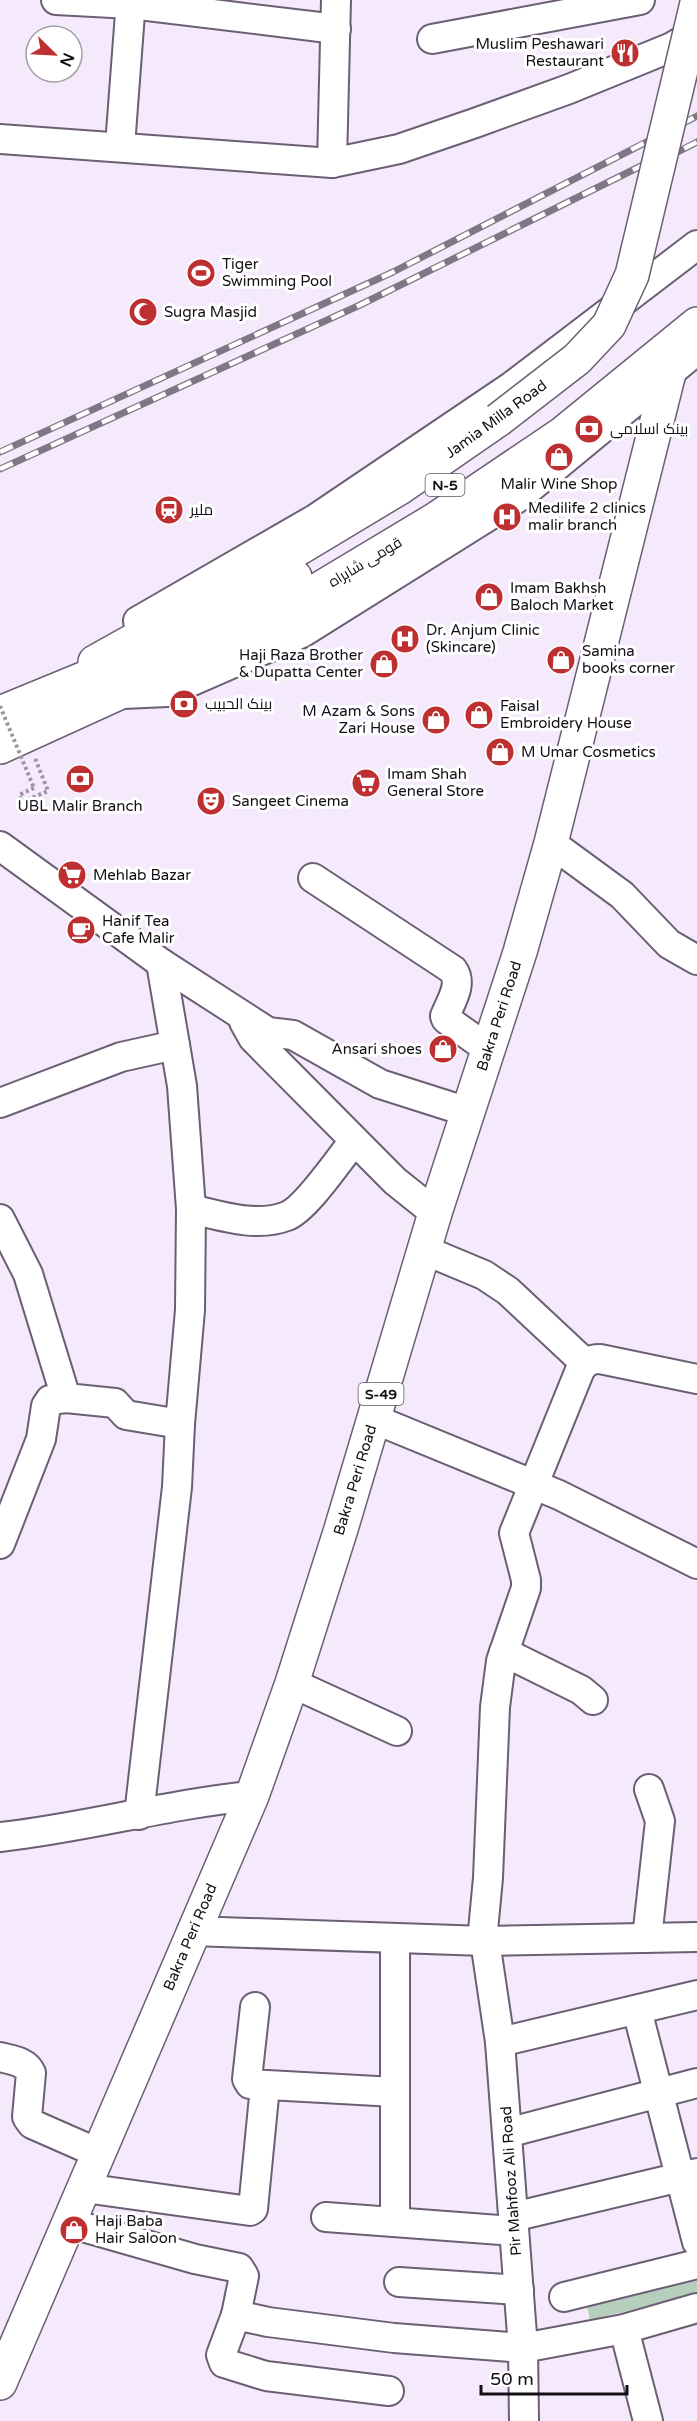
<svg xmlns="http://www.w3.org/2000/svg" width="697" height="2421" font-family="'Varela Round',Cairo,sans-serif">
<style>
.green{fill:#b6cfbd}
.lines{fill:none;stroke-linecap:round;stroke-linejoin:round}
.minor-casing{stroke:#6b5f73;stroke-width:32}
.major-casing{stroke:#6b5f73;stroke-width:36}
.highway-casing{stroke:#6b5f73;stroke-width:36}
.path{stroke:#9d94a2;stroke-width:4;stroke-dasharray:3 3;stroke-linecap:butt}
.minor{stroke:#fff;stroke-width:28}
.major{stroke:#fff;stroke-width:33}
.highway{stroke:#fff;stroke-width:33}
.rail-casing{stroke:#7f7884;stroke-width:7}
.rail{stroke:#fff;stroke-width:4.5;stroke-dasharray:14;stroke-linecap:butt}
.major-bridge-casing{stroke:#6b5f73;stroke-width:36;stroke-linecap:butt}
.path-bridge{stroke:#9d94a2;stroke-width:4;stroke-dasharray:3 3;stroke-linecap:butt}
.major-bridge{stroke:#fff;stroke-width:33}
.labels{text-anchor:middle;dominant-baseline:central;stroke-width:6;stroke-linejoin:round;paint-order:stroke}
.shield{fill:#fff;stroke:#5a575c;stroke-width:1.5}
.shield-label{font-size:14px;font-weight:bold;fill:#140f16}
.poi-label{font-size:15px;fill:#140f16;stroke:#fff;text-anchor:start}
.street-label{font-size:15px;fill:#140f16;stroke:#fff}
</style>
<rect width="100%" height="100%" fill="#f5eafc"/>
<path class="green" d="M697,2274v20l-107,26 -4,-18z"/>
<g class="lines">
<g class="minor-casing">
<g id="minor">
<path d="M56,0l75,4 205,25"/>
<path d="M432,39l208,-39"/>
<path d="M0,139l332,24 67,-14 76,-26 94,-34 103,-42 25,-15"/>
<path d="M120,146l11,-146"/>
<path d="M332,163l4,-163"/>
<path d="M138,621l177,-102 197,-133 185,-141"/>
<path d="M123,694l44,-2 135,-59 217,-136 178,-147"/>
<path d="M551,843l71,52 47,49 28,16"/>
<path d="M0,846l161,117 21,123 9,123 -1,101 -10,114 -54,-9 -11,-12 -49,-5 -38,-124 -28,-55"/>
<path d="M313,878l140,92c10,14 -2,31 -8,46l1,3 42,30"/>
<path d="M161,963l107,69 25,3 87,49 88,28"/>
<path d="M244,1022l9,16 142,143 40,32"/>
<path d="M0,1103l121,-46 54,-12"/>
<path d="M191,1209c30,7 66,19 96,7 19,-7 53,-58 67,-75"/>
<path d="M424,1250l60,25 24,16 77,72"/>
<path d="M374,1419l185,76 138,69"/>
<path d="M0,1544l41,-105 5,-33 4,-6 16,-2"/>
<path d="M504,1652l77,38 12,10"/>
<path d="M292,1683l105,48"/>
<path d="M139,1815l38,-328 3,-63"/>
<path d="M0,1837c85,-9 167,-33 252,-41"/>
<path d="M192,1931l293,10 212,-4"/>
<path d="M647,1938l13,-117 -11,-32"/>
<path d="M482,1941l6,-63 7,-171 6,-46 25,-73v-8l-12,-47 66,-163c6,-8 10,-11 20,-11l97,20"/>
<path d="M485,1941l15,101 23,306 1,73"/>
<path d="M255,2007l-8,72 3,5 145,8"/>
<path d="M637,2010l60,232"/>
<path d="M500,2042l197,-47"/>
<path d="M0,2057c11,3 26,4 31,16l-4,44 5,7 66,29"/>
<path d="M507,2133l190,-50"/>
<path d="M84,2188l166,23 3,-2 12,-123"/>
<path d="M326,2217l188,14"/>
<path d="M513,2217l184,-44"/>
<path d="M395,2222v-284"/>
<path d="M69,2223l126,36 44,9 5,8 -8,39 -15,40 3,8 42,13 123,15"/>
<path d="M399,2282l120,8"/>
<path d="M564,2297l133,-33"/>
<path d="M236,2315l32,7 126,16 129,10 101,-19 73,-21"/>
<path d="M624,2329l24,92"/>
</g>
</g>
<g class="major-casing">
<g id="major">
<path d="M95,662l206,-115 100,-60 97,-67"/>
<path d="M0,2383l252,-587 40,-113 49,-154 94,-316 85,-261 31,-109 118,-470"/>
</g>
</g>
<g class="highway-casing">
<g id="highway">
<path d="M0,713l173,-71 122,-65"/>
<path d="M0,747l180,-82 131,-71 125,-75 126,-85 135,-110"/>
</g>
</g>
<path class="path" d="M34,788l-15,7 3,7 26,-11 -13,-33"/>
<use href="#minor" class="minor"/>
<use href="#major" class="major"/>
<use href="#highway" class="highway"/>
<g class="rail-casing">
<g id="rail">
<path d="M0,452l393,-180 304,-156"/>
<path d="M0,469l360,-164 285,-141 15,-3 37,-19"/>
</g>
</g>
<use href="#rail" class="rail"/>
<g class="major-bridge-casing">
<path id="major-bridge" d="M498,420l79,-61 32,-34 23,-50 65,-272"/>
</g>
<path class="path-bridge" d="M0,706l34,82"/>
<use href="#major-bridge" class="major-bridge"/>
</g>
<defs>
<g id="restaurant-disc" transform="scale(1.5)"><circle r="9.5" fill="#be2f31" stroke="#fff"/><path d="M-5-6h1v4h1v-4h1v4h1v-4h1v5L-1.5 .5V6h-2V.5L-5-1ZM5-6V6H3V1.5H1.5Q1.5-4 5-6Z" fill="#fff"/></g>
<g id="stadium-disc" transform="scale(1.5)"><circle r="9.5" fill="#be2f31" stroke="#fff"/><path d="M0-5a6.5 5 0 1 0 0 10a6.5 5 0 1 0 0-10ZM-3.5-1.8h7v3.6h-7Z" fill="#fff"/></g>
<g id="mosque-disc" transform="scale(1.5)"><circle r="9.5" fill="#be2f31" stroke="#fff"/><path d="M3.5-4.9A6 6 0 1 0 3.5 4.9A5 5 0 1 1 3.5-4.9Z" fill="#fff"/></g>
<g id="bank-disc" transform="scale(1.5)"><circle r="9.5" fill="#be2f31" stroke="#fff"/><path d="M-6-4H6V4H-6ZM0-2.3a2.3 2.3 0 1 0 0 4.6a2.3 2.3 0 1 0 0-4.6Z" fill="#fff"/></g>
<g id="shop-disc" transform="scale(1.5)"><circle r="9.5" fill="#be2f31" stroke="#fff"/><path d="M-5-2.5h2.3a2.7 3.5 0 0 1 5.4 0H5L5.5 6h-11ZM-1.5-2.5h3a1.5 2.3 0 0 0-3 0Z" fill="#fff"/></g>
<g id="station-disc" transform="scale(1.5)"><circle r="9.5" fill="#be2f31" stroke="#fff"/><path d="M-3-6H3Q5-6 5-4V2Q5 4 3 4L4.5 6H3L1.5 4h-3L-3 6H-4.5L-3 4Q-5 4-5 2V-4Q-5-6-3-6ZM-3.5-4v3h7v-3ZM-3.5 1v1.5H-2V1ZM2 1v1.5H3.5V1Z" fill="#fff"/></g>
<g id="hospital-disc" transform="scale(1.5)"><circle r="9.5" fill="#be2f31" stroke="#fff"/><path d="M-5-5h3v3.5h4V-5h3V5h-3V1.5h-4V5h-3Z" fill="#fff"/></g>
<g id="supermarket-disc" transform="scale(1.5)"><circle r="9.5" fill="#be2f31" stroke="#fff"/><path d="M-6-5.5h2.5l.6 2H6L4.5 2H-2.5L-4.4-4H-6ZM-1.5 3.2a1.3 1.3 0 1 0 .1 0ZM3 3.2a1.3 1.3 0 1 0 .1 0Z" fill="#fff"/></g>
<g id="theatre-disc" transform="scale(1.5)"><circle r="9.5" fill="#be2f31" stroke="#fff"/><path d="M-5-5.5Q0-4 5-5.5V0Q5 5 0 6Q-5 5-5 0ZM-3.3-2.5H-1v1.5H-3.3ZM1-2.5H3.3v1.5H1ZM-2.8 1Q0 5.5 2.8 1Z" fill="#fff"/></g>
<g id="cafe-disc" transform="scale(1.5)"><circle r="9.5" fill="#be2f31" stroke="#fff"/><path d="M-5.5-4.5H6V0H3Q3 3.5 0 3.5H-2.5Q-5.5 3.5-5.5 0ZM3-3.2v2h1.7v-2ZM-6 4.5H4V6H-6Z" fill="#fff"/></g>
</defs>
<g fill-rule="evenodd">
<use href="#restaurant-disc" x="625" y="53"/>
<use href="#stadium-disc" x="201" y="273"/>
<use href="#mosque-disc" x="143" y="312"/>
<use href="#bank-disc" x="589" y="429"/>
<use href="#shop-disc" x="559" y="457"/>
<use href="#station-disc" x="169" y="510"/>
<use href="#hospital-disc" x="507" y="517"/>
<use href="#shop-disc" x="489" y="597"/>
<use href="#hospital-disc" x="405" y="639"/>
<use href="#shop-disc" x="561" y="660"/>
<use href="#shop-disc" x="384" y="664"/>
<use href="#bank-disc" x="184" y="704"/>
<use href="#shop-disc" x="479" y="715"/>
<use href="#shop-disc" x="436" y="720"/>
<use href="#shop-disc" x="500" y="752"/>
<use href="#bank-disc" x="80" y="779"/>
<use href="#supermarket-disc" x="366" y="783"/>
<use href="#theatre-disc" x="211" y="801"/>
<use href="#supermarket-disc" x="72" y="875"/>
<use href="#cafe-disc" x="81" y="930"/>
<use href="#shop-disc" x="443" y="1049"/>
<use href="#shop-disc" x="74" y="2230"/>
</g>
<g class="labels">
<g class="shield">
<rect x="425.5" y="474" width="39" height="22" rx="4.5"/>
<rect x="358.5" y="1383" width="45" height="22" rx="4.5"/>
</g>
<g class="shield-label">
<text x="445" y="485">N-5</text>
<text x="381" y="1394">S-49</text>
</g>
<g class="poi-label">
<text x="604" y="44" text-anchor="end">Muslim Peshawari<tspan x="604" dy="17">Restaurant</tspan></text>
<text x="222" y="264">Tiger<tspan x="222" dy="17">Swimming Pool</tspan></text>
<text x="164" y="312">Sugra Masjid</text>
<text x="610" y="429">بینک اسلامی</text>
<text x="559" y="484" text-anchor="middle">Malir Wine Shop</text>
<text x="528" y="508">Medilife 2 clinics<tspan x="528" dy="17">malir branch</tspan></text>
<text x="190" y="510">ملیر</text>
<text x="510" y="588">Imam Bakhsh<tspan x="510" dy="17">Baloch Market</tspan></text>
<text x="426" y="630">Dr. Anjum Clinic<tspan x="426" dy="17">(Skincare)</tspan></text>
<text x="582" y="651">Samina<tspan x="582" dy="17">books corner</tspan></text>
<text x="363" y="655" text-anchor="end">Haji Raza Brother<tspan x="363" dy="17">&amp; Dupatta Center</tspan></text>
<text x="205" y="704">بينک الحبيب</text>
<text x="500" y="706">Faisal<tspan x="500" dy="17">Embroidery House</tspan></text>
<text x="415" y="711" text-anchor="end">M Azam &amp; Sons<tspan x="415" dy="17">Zari House</tspan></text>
<text x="521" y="752">M Umar Cosmetics</text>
<text x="387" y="774">Imam Shah<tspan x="387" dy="17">General Store</tspan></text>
<text x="232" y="801">Sangeet Cinema</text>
<text x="80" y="806" text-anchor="middle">UBL Malir Branch</text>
<text x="93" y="875">Mehlab Bazar</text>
<text x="102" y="921">Hanif Tea<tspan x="102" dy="17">Cafe Malir</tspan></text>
<text x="422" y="1049" text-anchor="end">Ansari shoes</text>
<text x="95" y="2221">Haji Baba<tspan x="95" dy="17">Hair Saloon</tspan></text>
</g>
<g class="street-label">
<text transform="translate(496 419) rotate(-36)">Jamia Milla Road</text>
<text transform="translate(365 562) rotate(-31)">قومی شاہراہ</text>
<text transform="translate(499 1016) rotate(-72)">Bakra Peri Road</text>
<text transform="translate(355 1480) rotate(-73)">Bakra Peri Road</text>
<text transform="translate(190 1937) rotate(-67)">Bakra Peri Road</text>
<text transform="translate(511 2181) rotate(-94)">Pir Mahfooz Ali Road</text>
</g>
</g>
<g transform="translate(54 54) rotate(114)"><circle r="28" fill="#ffffff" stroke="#a19fa2" stroke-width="1.5"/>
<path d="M0-4.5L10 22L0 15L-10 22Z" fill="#be2f31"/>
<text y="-9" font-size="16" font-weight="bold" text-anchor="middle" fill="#140f16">N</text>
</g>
<path d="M481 2385v9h146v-9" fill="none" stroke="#140f16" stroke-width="3"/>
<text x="490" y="2385" font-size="18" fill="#140f16" stroke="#ffffff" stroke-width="4.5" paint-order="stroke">50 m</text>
</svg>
